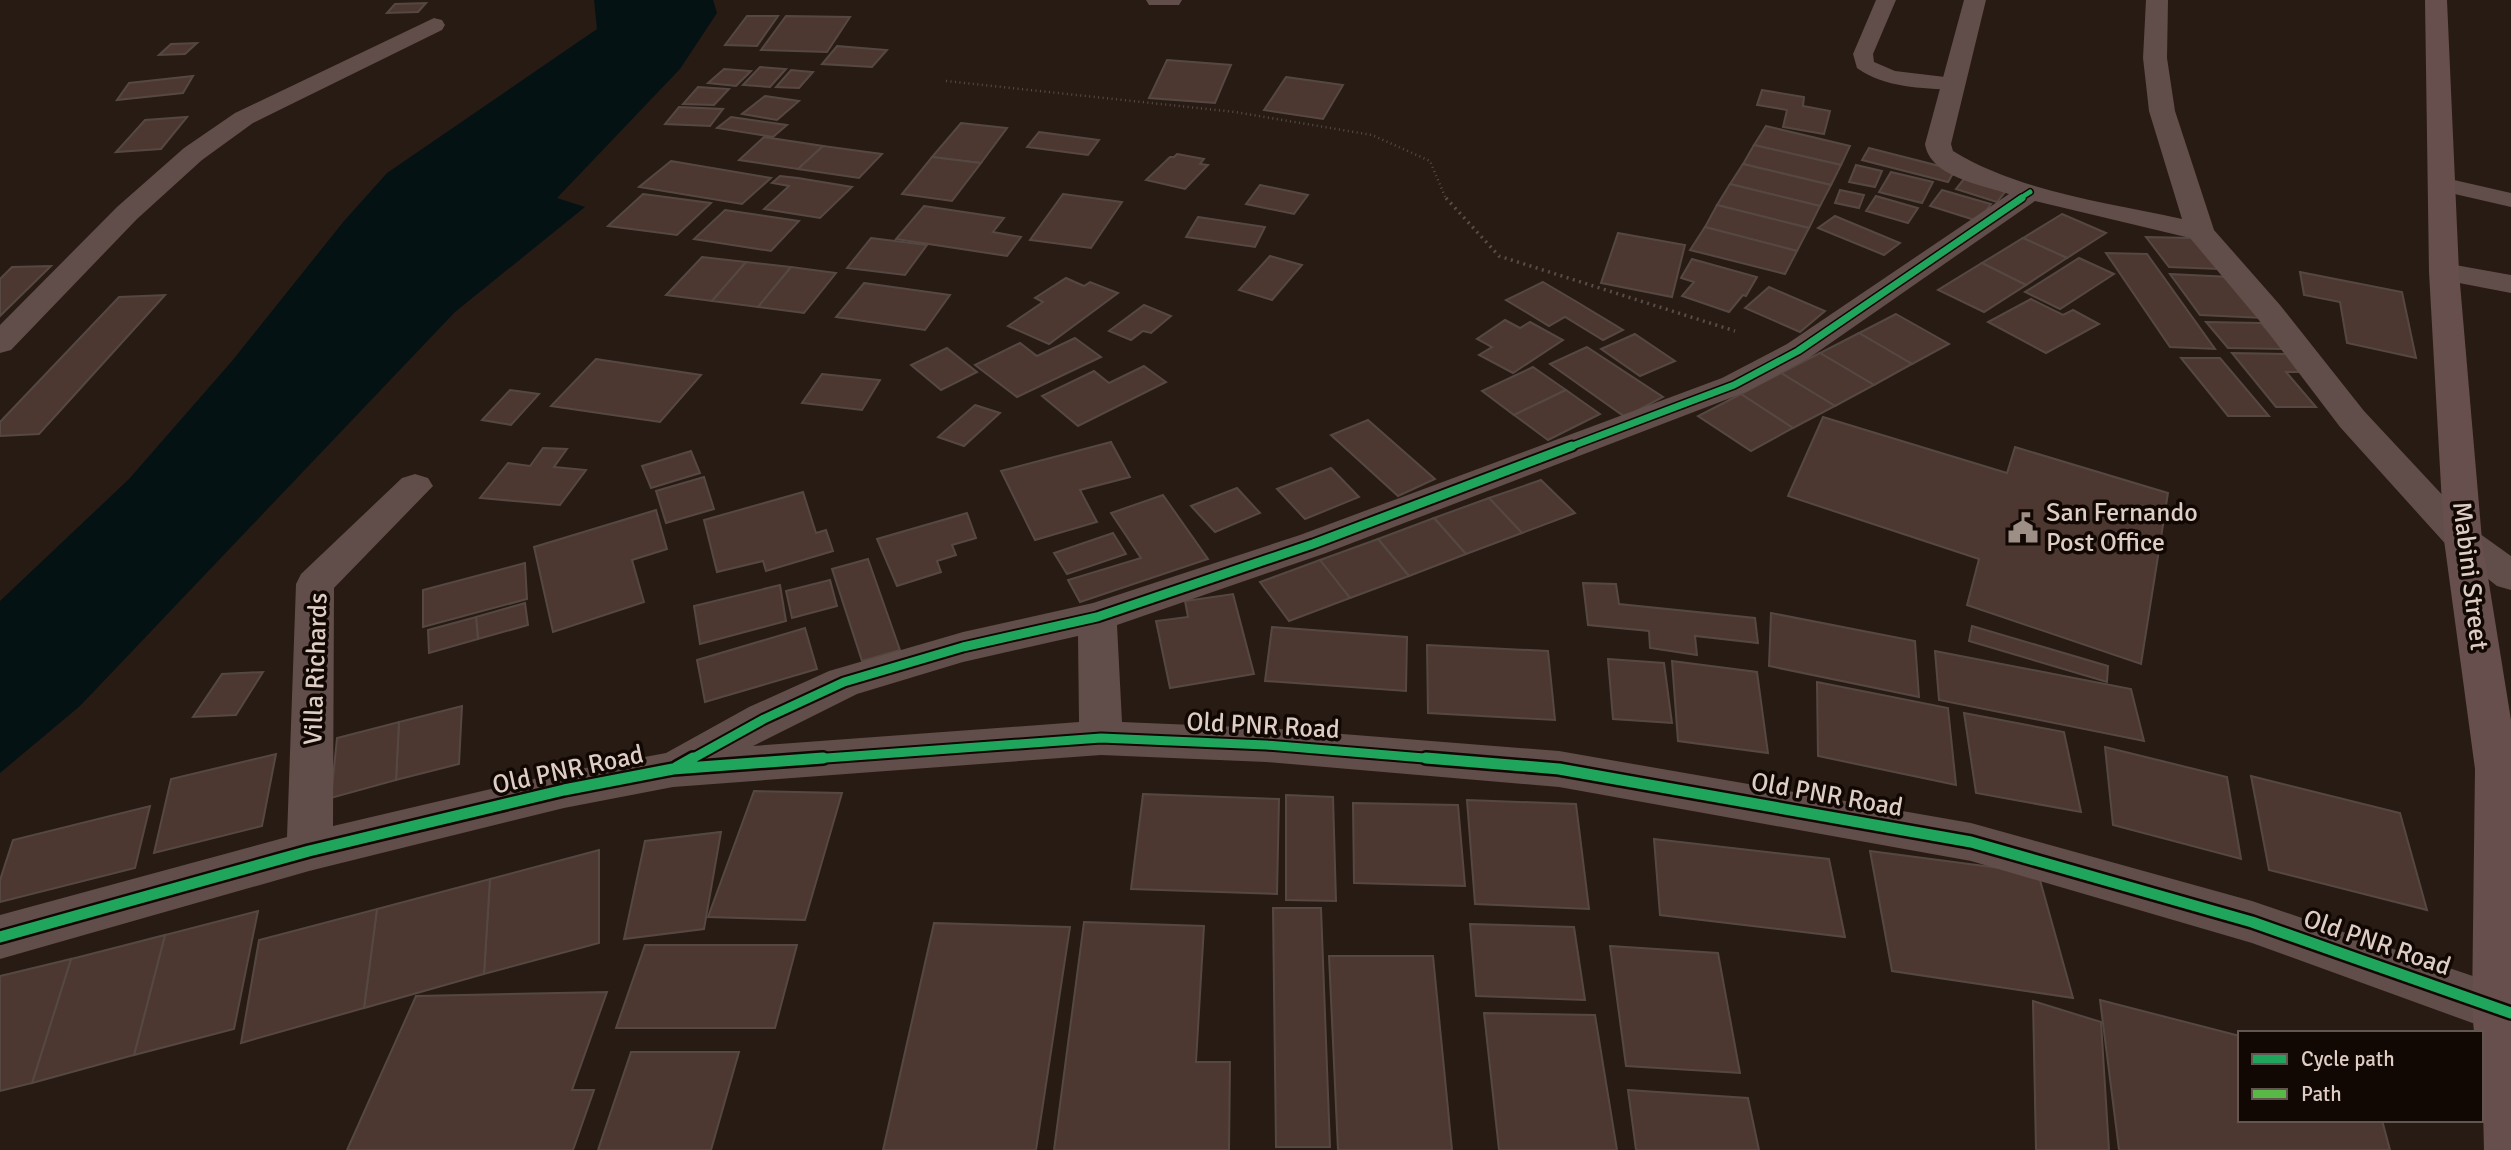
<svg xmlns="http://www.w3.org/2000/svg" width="2511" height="1150" font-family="Signika,sans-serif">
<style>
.water{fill:#051214}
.building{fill:#4d3831;stroke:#554843;stroke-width:2}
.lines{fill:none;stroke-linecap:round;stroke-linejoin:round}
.path-far1{stroke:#5a4b49;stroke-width:2.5;stroke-dasharray:1 3.5;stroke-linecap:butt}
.path{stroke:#5a4b49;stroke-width:3.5;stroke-dasharray:2 4.5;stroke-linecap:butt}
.service{fill:#614d4a;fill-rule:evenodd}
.minor{fill:#614d4a;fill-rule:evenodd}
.tertiary{fill:#614d4a;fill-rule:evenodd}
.secondary{fill:#664f4d;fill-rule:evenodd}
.cycleway-far3-casing{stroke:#110703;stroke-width:8}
.cycleway-far2-casing{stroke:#110703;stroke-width:10}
.cycleway-far1-casing{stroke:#110703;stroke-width:13}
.cycleway-casing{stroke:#110703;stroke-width:16}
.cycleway-far3{stroke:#20a55d;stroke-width:5}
.cycleway-far2{stroke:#20a55d;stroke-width:7}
.cycleway-far1{stroke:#20a55d;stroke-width:9}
.cycleway{stroke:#20a55d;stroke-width:11}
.labels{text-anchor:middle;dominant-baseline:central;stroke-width:7;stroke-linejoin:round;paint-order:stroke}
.poi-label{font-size:26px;fill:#decdc4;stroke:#110703;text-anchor:start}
.street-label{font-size:26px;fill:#decdc4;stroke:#110703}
</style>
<rect width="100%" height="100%" fill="#281b13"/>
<path class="water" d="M594,0h119l4,13 -37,56 -123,129 28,9 -130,105 -375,394 -80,67v-172l129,-122 103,-118 112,-140 43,-48 210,-144z"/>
<g class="building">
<path d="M426,3l-8,9 -31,1 8,-9z"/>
<path d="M747,16h31l-21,30 -32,-1z"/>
<path d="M786,16l64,1 -23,35 -66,-2z"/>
<path d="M197,43l-12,11 -26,1 12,-11z"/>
<path d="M837,46l50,4 -15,17 -50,-3z"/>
<path d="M1167,60l64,5 -16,38 -66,-5z"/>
<path d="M760,67l26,2 -16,18 -27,-2z"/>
<path d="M724,69l27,2 -15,15 -28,-3z"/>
<path d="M791,70l22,2 -14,16 -23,-1z"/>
<path d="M193,76l-10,17 -66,7 12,-17z"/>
<path d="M1286,77l57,8 -20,34 -59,-9z"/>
<path d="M698,87l31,2 -15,16 -31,-1z"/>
<path d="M1762,90l42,7 -1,9 27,5 -6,23 -41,-7 4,-17 -30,-5z"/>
<path d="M765,96l34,5 -22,19 -35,-6z"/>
<path d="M679,107l44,2 -13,17 -45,-2z"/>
<path d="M187,117l-26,32 -45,3 29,-32z"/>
<path d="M731,117l56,8 -14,12 -56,-9z"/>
<path d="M961,123l46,5 -26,35 -49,-6z"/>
<path d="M1766,126l84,20 -9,19 -87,-20z"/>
<path d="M1039,132l60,8 -11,15 -61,-8z"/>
<path d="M764,137l59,9 -25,23 -59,-9z"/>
<path d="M1754,145l87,20 -10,20 -88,-21z"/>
<path d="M823,146l59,8 -23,24 -61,-9z"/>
<path d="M1869,148l86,22 -7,12 -86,-22z"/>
<path d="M1177,154l27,5 -4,5 8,1 -23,24 -39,-9 24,-23h4z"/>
<path d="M932,157l49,6 -29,38 -50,-7z"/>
<path d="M671,161l100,17 -29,26 -103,-17z"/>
<path d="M1743,164l88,21 -11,21 -90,-22z"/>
<path d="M1856,165l26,6 -7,16 -26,-5z"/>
<path d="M1891,172l42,10 -11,21 -43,-11z"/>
<path d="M1968,174l41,13 -12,15 -41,-13z"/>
<path d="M780,176l18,2 54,9 -32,31 -56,-9 25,-23 -17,-3z"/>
<path d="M1730,184l90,22 -11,22 -92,-23z"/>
<path d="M1260,185l48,10 -14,19 -48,-10z"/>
<path d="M1840,190l24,5 -5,13 -24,-5z"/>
<path d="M1942,190l49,14 -13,17 -48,-15z"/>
<path d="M643,194l68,9 -34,32 -69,-9z"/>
<path d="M1063,194l59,8 -31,46 -61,-8z"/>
<path d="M1876,196l42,12 -10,15 -42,-12z"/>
<path d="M1717,205l92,23 -12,23 -92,-24z"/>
<path d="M924,206l80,12 -11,14 28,5 -14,19 -111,-17z"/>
<path d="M725,210l74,11 -28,30 -77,-12z"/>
<path d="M2062,214l44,19 -39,25 -44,-20z"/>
<path d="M1835,216l65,27 -16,12 -66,-27z"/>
<path d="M1198,217l67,10 -10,20 -69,-10z"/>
<path d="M1705,227l92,24 -12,23 -95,-24z"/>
<path d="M1618,233l67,12 -13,52 -71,-14z"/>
<path d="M2146,237l47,1 25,31 -49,-2z"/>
<path d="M871,238l56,7 -22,30 -58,-7z"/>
<path d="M2023,238l44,20 -41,27 -44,-22z"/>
<path d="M2106,253l41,1 68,95 -45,-2z"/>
<path d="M1270,256l32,9 -30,35 -33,-10z"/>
<path d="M702,257l44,5 -34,39 -46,-6z"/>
<path d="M2079,258l35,16 -54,35 -35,-17z"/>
<path d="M1692,259l65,18 -11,19 -3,-1 -14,17 -47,-16 12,-14 -13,-4z"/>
<path d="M746,262l45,5 -33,40 -46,-6z"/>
<path d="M1982,263l44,22 -42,27 -46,-22z"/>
<path d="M51,266l-51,50v-37l12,-12z"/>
<path d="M791,267l45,6 -32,40 -46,-6z"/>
<path d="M2300,272l102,20 14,66 -69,-15 -7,-41 -36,-7z"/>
<path d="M2170,274l61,3 32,41 -63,-3z"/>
<path d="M1066,278l18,8 6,-4 28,11 -69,51 -41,-18 35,-24 -8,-4z"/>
<path d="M1543,282l34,20 46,28 -20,10 -38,-23 -16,9 -43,-26z"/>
<path d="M864,283l86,12 -25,35 -89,-13z"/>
<path d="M1769,287l56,24 -25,21 -55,-24z"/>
<path d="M165,295l-126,139 -39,2v-14l119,-125z"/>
<path d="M2031,299l32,16 10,-5 26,14 -53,29 -58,-31z"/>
<path d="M1144,305l27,11 -20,17 -8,-2 -12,9 -22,-9z"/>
<path d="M1896,314l53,30 -37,20 -53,-31z"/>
<path d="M1505,320l15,8 10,-6 33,18 -50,33 -34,-18 13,-8 -15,-8z"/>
<path d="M2206,322l55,1 23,26 -56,-1z"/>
<path d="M1859,333l53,31 -38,21 -54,-32z"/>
<path d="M1635,334l40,27 -35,15 -39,-27z"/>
<path d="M1075,338l26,19 -84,40 -42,-32 45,-22 17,13z"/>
<path d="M1587,347l76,50 -38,20 -75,-53z"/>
<path d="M947,348l30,24 -36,18 -30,-25z"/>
<path d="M1820,353l54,32 -39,21 -54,-33z"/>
<path d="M2232,353l63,1 14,18h-23l30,35h-40z"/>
<path d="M2181,358h39l49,58h-41z"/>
<path d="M596,359l105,16 -41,47 -109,-16z"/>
<path d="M1144,366l22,16 -88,44 -36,-30 52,-25 15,12z"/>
<path d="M1533,367l33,23 -52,25 -32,-24z"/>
<path d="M1781,373l54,33 -42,22 -52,-34z"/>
<path d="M822,374l58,6 -18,30 -60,-7z"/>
<path d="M510,390l29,4 -28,31 -29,-5z"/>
<path d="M1566,390l34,24 -52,26 -34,-25z"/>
<path d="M1741,394l52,34 -42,23 -53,-35z"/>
<path d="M975,405l25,8 -36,33 -26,-9z"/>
<path d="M1823,417l184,56 8,-26 153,46 -27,171 -174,-59 12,-46 -191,-63z"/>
<path d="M1368,420l67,59 -37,17 -67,-61z"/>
<path d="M1111,442l19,35 -50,13 17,32 -62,18 -34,-69z"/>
<path d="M543,448l24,1 -13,18 32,3 -26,35 -80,-7 28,-35 22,3z"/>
<path d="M691,451l9,22 -49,15 -9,-22z"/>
<path d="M1331,468l28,29 -54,22 -28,-30z"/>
<path d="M704,477l10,32 -48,14 -10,-32z"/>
<path d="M1541,480l34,33 -53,20 -33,-35z"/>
<path d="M1237,488l23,25 -45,19 -24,-26z"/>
<path d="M803,492l13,41 10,-3 7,21 -67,20 -3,-10 -46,11 -13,-52z"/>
<path d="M1163,495l45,64 -128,43 -12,-22 73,-22 -30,-45z"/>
<path d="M1489,498l33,35 -56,21 -32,-36z"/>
<path d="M656,510l11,39 -35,11 12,42 -91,30 -19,-85z"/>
<path d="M967,513l9,25 -24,7 4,10 -19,6 4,11 -44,14 -20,-47z"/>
<path d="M1434,518l32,36 -57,22 -31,-37z"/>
<path d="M1113,533l13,21 -59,20 -13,-21z"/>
<path d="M1378,539l31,37 -59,22 -30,-38z"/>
<path d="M868,559l32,91 -38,11 -30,-92z"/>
<path d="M1320,560l30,38 -61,23 -29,-39z"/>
<path d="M525,563l2,36 -104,28v-37z"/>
<path d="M830,580l7,26 -45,12 -6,-27z"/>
<path d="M1583,583l33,1 3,20 136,14 3,25 -63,-7 2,19 -47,-7 -1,-17 -61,-6z"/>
<path d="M780,585l6,36 -86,23 -6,-38z"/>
<path d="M1233,594l21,80 -84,14 -14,-67 32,-4 -3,-16z"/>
<path d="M525,603l3,22 -50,14 -2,-22z"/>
<path d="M1771,613l144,28 4,56 -150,-31z"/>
<path d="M476,617l2,22 -49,14 -1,-23z"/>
<path d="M1972,626l136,40 -1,16 -138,-41z"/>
<path d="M1272,627l135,10 -1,54 -141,-10z"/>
<path d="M805,628l12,41 -112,33 -8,-42z"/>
<path d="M1427,645l121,6 7,69 -127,-7z"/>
<path d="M1935,651l196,38 13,52 -205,-41z"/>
<path d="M1608,659l56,4 8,60 -59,-4z"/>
<path d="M1672,661l85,11 11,81 -90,-12z"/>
<path d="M263,672l-27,43 -43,2 29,-43z"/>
<path d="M1817,682l131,26 8,77 -138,-29z"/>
<path d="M462,706l-3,58 -63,16 3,-58z"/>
<path d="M1964,713l100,19 17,80 -105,-19z"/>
<path d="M399,722l-3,58 -65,18 6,-60z"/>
<path d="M2105,747l122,30 14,82 -128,-34z"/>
<path d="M276,754l-14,72 -108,27 17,-74z"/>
<path d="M2251,776l149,37 27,97 -158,-40z"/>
<path d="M754,791l88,2 -37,127 -97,-3z"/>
<path d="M1143,794l136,5 -2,95 -146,-5z"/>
<path d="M1286,795l47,2 3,104 -50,-1z"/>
<path d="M1467,800l109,4 13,105 -114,-5z"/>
<path d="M1353,803l105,2 7,81 -111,-3z"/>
<path d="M150,806l-15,62 -135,34v-22l13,-40z"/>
<path d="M721,832l-17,97 -80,10 21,-98z"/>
<path d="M1654,839l175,20 16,78 -185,-22z"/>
<path d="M599,850v93l-115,31 6,-95z"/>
<path d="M1870,851l168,22 35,125 -181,-27z"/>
<path d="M490,879l-6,95 -120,34 13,-99z"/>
<path d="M1273,908h48l9,239h-54z"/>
<path d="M377,909l-13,99 -123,35 18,-103z"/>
<path d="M258,911l-24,118 -100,26 31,-120z"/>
<path d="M1084,922l120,4 -8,136h34l-1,88h-175z"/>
<path d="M934,923l136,4 -34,223h-153z"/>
<path d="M1470,924l104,3 11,73 -109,-4z"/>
<path d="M165,935l-31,120 -102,28 39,-124z"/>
<path d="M645,945h152l-22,83h-159z"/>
<path d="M1610,946l108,7 22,120 -114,-7z"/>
<path d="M1329,956h104l19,194h-114z"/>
<path d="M71,959l-39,124 -32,8v-115z"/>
<path d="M607,992l-35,98h22l-21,60h-226l69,-154z"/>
<path d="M2100,1000l140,36v84h142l8,30h-271z"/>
<path d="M2033,1001l68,21 8,128h-73z"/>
<path d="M1484,1013l111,2 22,135h-118z"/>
<path d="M631,1052h108l-28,98h-113z"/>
<path d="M1628,1090l120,8 11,52h-123z"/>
</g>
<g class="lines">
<path class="path-far1" d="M946,81l289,31 137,23 58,26 16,38"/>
<path class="path" d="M1446,198l53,58 236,75"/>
<g class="service">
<path d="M1876,0h20l-23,54 1,8 21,9 67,8 3,5 -3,5 -8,1c-32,-2 -70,-2 -97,-22l-4,-14z"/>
<path d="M2441,177l70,16v14l-78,-18 -4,-5 4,-5z"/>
</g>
<g class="minor">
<path d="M1146,0h36l-3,5h-30z"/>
<path d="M1964,0h22l-35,144 2,7c67,41 153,51 229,68l-33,-108 -6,-53 3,-58h22l-1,58 8,53 39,119 66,75 84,106 112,120 35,25v34l-14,-4 -47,-37 -110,-122 -82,-108 -68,-81 -155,-37 -226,157 -63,34 -420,161 -209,72 5,97 144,6 293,23 412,72 281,78 259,88v48l-259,-94 -281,-82 -412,-74 -293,-25 -165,-7 -428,32 -109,21 -255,63 -309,88v-44l287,-78 9,-253 5,-10 101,-96 13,-4 13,4 5,8 -99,102 -1,238 231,-54 102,-19 83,-46 80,-36 134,-39 130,-29 207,-68 422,-157 65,-34 222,-150c-27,-9 -79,-17 -84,-50zM1078,636l1,86 -326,24 104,-52 106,-32z"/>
<path d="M434,18l8,2 3,5 -3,5 -189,93 -51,37 -65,59 -126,131 -11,3v-28l117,-118 67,-59 51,-35z"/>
</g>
<path class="tertiary" d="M2444,263l67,12v18l-78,-15 -4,-6 4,-6z"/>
<path class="secondary" d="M2425,0h22l12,272 23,268 29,180v430h-27l-3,-117h-7l-2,-25 3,-239 -31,-229 -15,-268z"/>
<g class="cycleway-far3-casing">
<path id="cycleway-far3" d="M2019,199l11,-7"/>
</g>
<g class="cycleway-far2-casing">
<path id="cycleway-far2" d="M1567,448l167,-63 64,-34 224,-153"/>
</g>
<g class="cycleway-far1-casing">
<g id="cycleway-far1">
<path d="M690,760l74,-41 80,-37 119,-35 134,-30 216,-73 259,-98"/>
<path d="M799,760l302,-22 165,7 182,15"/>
</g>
</g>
<g class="cycleway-casing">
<g id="cycleway">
<path d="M1426,758l133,11 412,73 281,80 259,91"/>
<path d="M677,767l16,-9"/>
<path d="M0,937l309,-86 255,-61 109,-21 150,-11"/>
</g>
</g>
<use href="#cycleway-far3" class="cycleway-far3"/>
<use href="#cycleway-far2" class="cycleway-far2"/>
<use href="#cycleway-far1" class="cycleway-far1"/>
<use href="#cycleway" class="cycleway"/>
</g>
<defs>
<g id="civic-bare" transform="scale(2.415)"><path d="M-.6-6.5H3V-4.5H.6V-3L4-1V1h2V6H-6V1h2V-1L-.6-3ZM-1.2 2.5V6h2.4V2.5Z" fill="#9e8f86" stroke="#110703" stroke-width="2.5" paint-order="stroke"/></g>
</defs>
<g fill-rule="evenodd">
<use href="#civic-bare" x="2023" y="528"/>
</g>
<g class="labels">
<g class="poi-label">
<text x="2046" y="513">San Fernando<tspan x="2046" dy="30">Post Office</tspan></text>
</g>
<g class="street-label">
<text transform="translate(2470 576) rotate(83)">Mabini Street</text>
<text transform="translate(316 669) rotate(-88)">Villa Richards</text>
<text transform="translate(1263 726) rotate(3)">Old PNR Road</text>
<text transform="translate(568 770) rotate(-12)">Old PNR Road</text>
<text transform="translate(1827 795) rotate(10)">Old PNR Road</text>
<text transform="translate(2377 943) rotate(19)">Old PNR Road</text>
</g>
</g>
<rect x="2238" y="1031" width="245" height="91" fill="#110703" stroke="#635650" stroke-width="2"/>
<rect x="2252" y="1054" width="35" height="10" fill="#20a55d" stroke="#635650" stroke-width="2"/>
<text x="2301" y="1066" font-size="21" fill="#decdc4">Cycle path</text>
<rect x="2252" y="1089" width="35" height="10" fill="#58b947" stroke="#635650" stroke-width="2"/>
<text x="2301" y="1101" font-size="21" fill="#decdc4">Path</text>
</svg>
